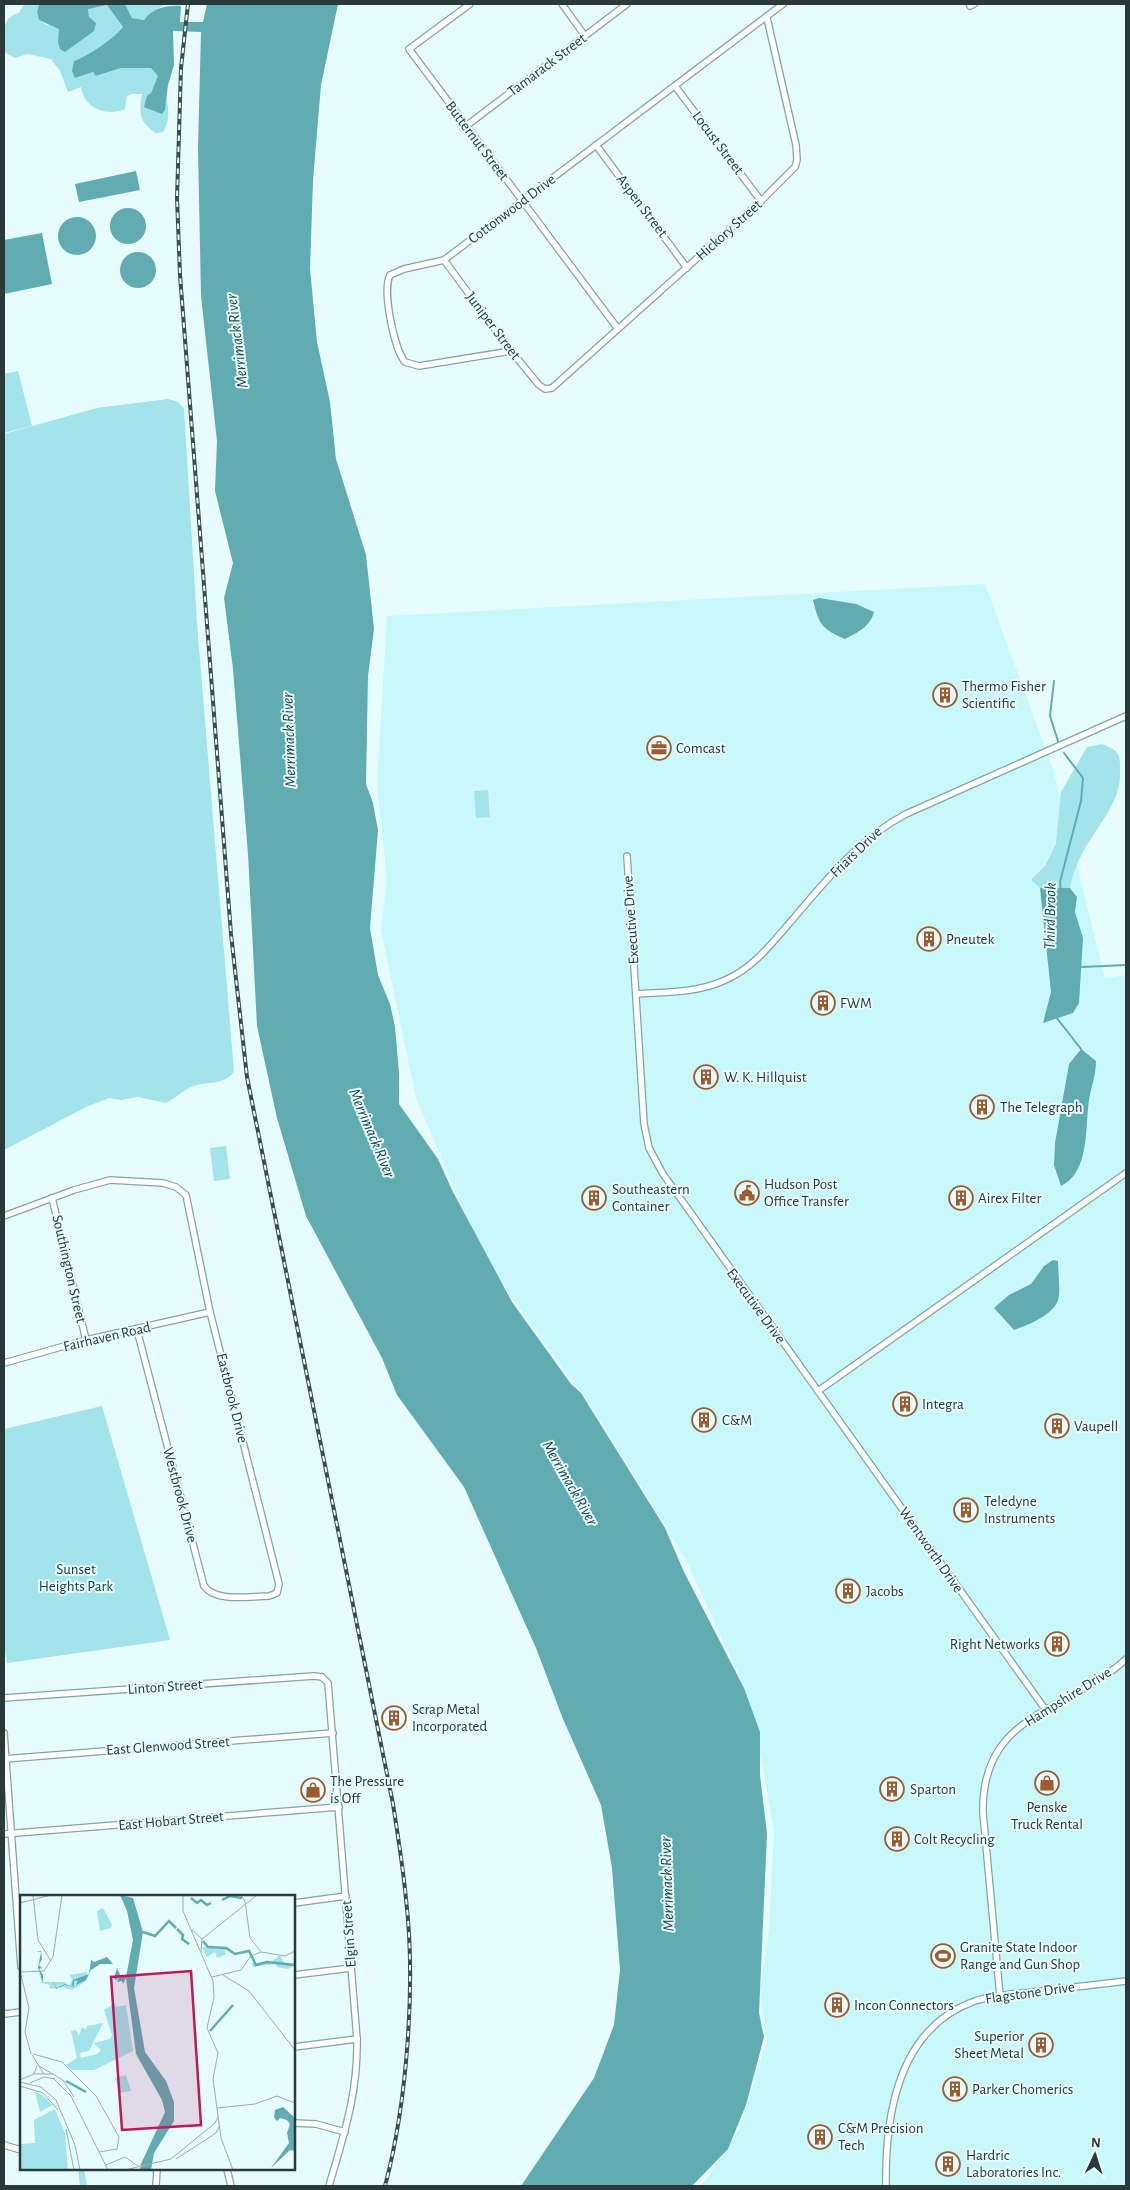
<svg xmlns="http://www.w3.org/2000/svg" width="1130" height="2190" font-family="'Alegreya Sans',sans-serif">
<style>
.built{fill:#c9f8fb}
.green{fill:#a2e4e9}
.water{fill:#60acb1}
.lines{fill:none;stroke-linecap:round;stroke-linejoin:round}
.stream{stroke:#60acb1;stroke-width:2}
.minor-casing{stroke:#82a5a7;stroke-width:8}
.minor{stroke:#fff;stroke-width:5.5}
.rail-casing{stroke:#3d4d4d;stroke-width:4}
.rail{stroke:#e6fcfe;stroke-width:2;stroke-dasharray:5.5;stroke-linecap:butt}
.labels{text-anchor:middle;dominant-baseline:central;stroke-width:4;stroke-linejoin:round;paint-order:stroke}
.street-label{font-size:15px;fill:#2a3939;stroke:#e6fcfe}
.poi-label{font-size:15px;fill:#2a3939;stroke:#e6fcfe;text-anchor:start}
.park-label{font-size:15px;fill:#153b3d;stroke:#e6fcfe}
.water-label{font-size:16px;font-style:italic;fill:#1e4346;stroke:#e6fcfe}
.inset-river{fill:none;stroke:#60acb1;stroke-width:2.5}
.inset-road{fill:none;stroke:#9baeaf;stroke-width:1}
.view{fill:#c2185b;fill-opacity:0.15;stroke:#c2185b;stroke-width:2.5}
.inset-edge{fill:none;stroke:#2a3939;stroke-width:2.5}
</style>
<rect width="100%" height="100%" fill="#e6fcfe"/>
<path class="built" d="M985,584l68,185 52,209 21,-3v1211h-427l6,-5 34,-51 28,-88 -7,-51 9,-62 5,-97 -12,-70 -22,-85 -55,-119 -88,-143 -111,-153 -70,-164 -35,-168 6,-51 -10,-93 10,-170z"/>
<g class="green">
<path d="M24,4h15l-2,8 2,8 8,5 42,-8 -1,-9 19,-3 16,22c-9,11 -36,30 -49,35l1,16 18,-6 4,4 24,-8h31l7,8 -8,17 14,16 1,-12c3,12 4,24 -3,35l-7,1c-17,-11 -17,-20 -14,-39h-11l-4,2 -2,13c-19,8 -41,-1 -44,-22l-13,5 -8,-21 -9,-12 -24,-5 -12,4 -11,-6c0,-18 -4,-34 15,-39z"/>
<path d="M125,4h41l-14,8 -8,8 -12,-2z"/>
<path d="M18,371l14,55 -28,7v-59z"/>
<path d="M168,399l10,3 6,6 13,216 37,448c-14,16 -28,7 -45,16 -8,4 -15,11 -23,15l-28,-6 -17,3 -12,-2 -23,9 -82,43v-716l93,-26z"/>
<path d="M1102,744c19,8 18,10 18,29 1,29 -23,53 -37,79 -6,11 -11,24 -13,36h-30l-9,-8 14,-14 11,-22 5,-52 26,-45z"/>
<path d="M488,790l2,27 -14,1 -2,-27z"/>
<path d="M226,1146l4,33 -16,2 -4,-33z"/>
<path d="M102,1406l68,234 -163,23 -3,-18v-216z"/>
<path d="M78,2169h6l3,17h-7z"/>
</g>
<g class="water">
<path d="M39,4h86l7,14 12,2c9,-12 22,-15 37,-14l-1,16h23l4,-18h131l-17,81 -8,95 -3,89 7,73 13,60 6,57 30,96 8,74 -6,47 -2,108 7,19 5,27 -8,98 8,47 12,29 5,23 4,46v31l39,55 14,31 60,112 59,82 10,9 84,135 19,44 60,116 16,44v43l7,59 -8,179 5,24 -18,68 -18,44 -36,37h-171l73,-108 20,-53 6,-55 -8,-102 -11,-63 -38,-86 -27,-71 -72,-161 -67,-92 -15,-37 -76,-142 -29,-98 -20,-92 -9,-172 -15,-185 -9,-71 9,-35 -18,-72 2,-50 -16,-145 -3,-148 3,-116 -28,-1 1,34 -6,20 -3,25 -3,4 -18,-7 3,-11 4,-3 7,-17 -7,-8h-30l-25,8 -3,-4 -18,6 -3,-7 2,-10c13,-4 40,-23 49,-34l-16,-22 -19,4 1,8 7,6 -2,8 -29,21 -5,-3 -2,-7 1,-13 -20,-9 -2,-8z"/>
<path d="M136,171l4,19 -61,12 -4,-18z"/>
<circle cx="128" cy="226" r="18"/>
<circle cx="77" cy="236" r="19"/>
<path d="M42,233l10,51 -48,10v-54z"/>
<circle cx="138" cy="270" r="18"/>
<path d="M819,598l37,6 18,8c-4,15 -16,20 -29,27 -23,-10 -26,-14 -32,-39z"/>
<path d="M1040,888h30l7,9 -2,15 8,26 -4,65 -6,10 -30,10 8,-31z"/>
<path d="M1081,1049l15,12c0,14 -5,26 -7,39 -4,27 1,72 -28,86l-7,-21 1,-22 14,-79z"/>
<path d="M1053,1260l5,1c0,10 2,26 1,35 -2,18 -31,29 -45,34l-20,-22 15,-13 22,-11 13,-18z"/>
</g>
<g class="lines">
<g class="stream">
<path d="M1054,681l-4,35 8,25"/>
<path d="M1061,891l-1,-9 21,-81 2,-23 -19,-25"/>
<path d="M1082,967l44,-2"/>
<path d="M1056,1017l25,32"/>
</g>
<g class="minor-casing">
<g id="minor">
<path d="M470,4l-61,45 209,280"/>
<path d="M562,4l23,32"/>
<path d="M970,6l4,-2"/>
<path d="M675,86l86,115"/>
<path d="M466,126l161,-122"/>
<path d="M596,145l91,123"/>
<path d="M444,260l67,91 28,34 6,4 7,-1 209,-187 34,-34 2,-7 -1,-15 -29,-127"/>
<path d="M511,351l-92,15 -14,-4c-11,-13 -23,-72 -15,-87l14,-6 40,-9 339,-256"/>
<path d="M627,856l17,268 5,24 14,26 382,535"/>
<path d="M637,994c28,-2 59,-1 86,-13 30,-12 49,-38 70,-62 33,-39 67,-81 113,-105l220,-98"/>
<path d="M52,1198l34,142"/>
<path d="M4,1216l70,-26 36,-10 53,3 13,4 10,8 24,117 69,272 -2,9 -8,3c-19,0 -52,7 -65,-10l-67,-256"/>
<path d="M4,1363l82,-23 124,-28"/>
<path d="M818,1391l308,-218"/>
<path d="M4,1698l310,-22 8,1 6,6 29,356c1,55 -13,95 -28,147"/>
<path d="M4,1733l17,234"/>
<path d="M4,1759l329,-26"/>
<path d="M4,1834l335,-27"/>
<path d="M294,1903l52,-7"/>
<path d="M294,1975l57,-7"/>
<path d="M1000,1996l-17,-183c-2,-102 84,-99 143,-154"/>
<path d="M4,2014l17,-2"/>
<path d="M294,2047l63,-8"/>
<path d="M294,2123l22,1 29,8"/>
<path d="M4,2145l17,5"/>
<path d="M227,2169l4,17"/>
<path d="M156,2186l1,-17"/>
<path d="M886,2186c-1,-71 12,-158 89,-185 18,-6 38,-7 57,-9 31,-4 63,-7 94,-11"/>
</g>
</g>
<use href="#minor" class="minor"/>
<g class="rail-casing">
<path id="rail" d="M188,4l-7,64 -4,130 3,77 51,659 16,143 146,727c5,32 10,63 13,95 10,85 1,205 -21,287"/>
</g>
<use href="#rail" class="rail"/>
</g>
<defs>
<g id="building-ring" transform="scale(1.25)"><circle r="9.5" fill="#e6fcfe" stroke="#9f5a2e" stroke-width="1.5"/><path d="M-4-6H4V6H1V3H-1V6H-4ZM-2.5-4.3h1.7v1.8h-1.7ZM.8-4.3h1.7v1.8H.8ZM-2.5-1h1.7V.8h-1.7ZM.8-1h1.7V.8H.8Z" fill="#9f5a2e"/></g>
<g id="office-ring" transform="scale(1.25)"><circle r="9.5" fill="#e6fcfe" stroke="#9f5a2e" stroke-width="1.5"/><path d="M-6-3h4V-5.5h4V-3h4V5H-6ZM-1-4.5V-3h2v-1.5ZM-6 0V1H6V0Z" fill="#9f5a2e"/></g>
<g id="civic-ring" transform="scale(1.25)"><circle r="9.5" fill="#e6fcfe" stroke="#9f5a2e" stroke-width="1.5"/><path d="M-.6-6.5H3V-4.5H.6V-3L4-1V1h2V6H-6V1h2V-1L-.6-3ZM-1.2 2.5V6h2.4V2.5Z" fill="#9f5a2e"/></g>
<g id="shop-ring" transform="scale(1.25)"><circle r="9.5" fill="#e6fcfe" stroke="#9f5a2e" stroke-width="1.5"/><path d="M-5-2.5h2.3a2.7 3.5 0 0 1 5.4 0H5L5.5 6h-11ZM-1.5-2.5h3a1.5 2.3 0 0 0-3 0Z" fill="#9f5a2e"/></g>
<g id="stadium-ring" transform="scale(1.25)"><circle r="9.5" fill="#e6fcfe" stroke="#9f5a2e" stroke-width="1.5"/><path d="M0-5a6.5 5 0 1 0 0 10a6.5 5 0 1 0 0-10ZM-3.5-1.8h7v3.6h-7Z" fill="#9f5a2e"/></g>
</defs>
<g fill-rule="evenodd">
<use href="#building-ring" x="945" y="695"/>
<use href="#office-ring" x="659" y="748"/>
<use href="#building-ring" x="929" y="939"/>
<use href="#building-ring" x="823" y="1003"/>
<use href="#building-ring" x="706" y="1077"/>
<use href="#building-ring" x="982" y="1107"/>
<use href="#civic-ring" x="747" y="1193"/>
<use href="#building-ring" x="594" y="1198"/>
<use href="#building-ring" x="961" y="1198"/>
<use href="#building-ring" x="905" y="1404"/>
<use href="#building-ring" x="704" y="1420"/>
<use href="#building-ring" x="1057" y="1426"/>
<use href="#building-ring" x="966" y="1510"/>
<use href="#building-ring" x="848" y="1591"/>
<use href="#building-ring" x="1057" y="1644"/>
<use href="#building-ring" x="394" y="1718"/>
<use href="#shop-ring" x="1047" y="1783"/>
<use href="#building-ring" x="892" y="1789"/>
<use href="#shop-ring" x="313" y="1790"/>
<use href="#building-ring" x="897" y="1839"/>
<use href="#stadium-ring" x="943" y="1956"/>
<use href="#building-ring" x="837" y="2005"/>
<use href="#building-ring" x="1041" y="2045"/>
<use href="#building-ring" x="955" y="2089"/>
<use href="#building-ring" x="820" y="2137"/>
<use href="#building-ring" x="948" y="2164"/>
</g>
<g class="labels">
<g class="street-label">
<text transform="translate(547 65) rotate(-37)">Tamarack Street</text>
<text transform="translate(477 141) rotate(53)">Butternut Street</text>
<text transform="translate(718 143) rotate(53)">Locust Street</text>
<text transform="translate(642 206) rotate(53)">Aspen Street</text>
<text transform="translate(512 209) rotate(-37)">Cottonwood Drive</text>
<text transform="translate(729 230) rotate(-42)">Hickory Street</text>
<text transform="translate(493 326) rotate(53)">Juniper Street</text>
<text transform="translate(856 852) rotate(-44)">Friars Drive</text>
<text transform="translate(631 920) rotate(-94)">Executive Drive</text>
<text transform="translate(69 1269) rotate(77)">Southington Street</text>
<text transform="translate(756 1306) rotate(54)">Executive Drive</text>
<text transform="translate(107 1337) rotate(-13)">Fairhaven Road</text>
<text transform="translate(232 1398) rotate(76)">Eastbrook Drive</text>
<text transform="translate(180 1495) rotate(75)">Westbrook Drive</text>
<text transform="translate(931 1550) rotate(55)">Wentworth Drive</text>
<text transform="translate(165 1687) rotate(-4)">Linton Street</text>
<text transform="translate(1068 1697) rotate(-32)">Hampshire Drive</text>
<text transform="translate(168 1746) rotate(-4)">East Glenwood Street</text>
<text transform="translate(171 1821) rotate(-5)">East Hobart Street</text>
<text transform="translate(349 1934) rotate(-94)">Elgin Street</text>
<text transform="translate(1030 1993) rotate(-8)">Flagstone Drive</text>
</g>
<g class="poi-label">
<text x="962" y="686">Thermo Fisher<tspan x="962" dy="17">Scientific</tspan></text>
<text x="676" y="748">Comcast</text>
<text x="946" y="939">Pneutek</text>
<text x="840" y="1003">FWM</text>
<text x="724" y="1077">W. K. Hillquist</text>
<text x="1000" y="1107">The Telegraph</text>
<text x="764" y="1184">Hudson Post<tspan x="764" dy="17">Office Transfer</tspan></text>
<text x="612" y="1189">Southeastern<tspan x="612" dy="17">Container</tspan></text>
<text x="978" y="1198">Airex Filter</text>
<text x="922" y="1404">Integra</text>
<text x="722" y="1420">C&amp;M</text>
<text x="1074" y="1426">Vaupell</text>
<text x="984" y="1501">Teledyne<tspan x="984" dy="17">Instruments</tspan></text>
<text x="866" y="1591">Jacobs</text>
<text x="1040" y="1644" text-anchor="end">Right Networks</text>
<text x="412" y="1709">Scrap Metal<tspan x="412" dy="17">Incorporated</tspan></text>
<text x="330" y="1781">The Pressure<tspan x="330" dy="17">is Off</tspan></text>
<text x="910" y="1789">Sparton</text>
<text x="1047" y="1807" text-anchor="middle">Penske<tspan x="1047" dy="17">Truck Rental</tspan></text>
<text x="914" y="1839">Colt Recycling</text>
<text x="960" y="1947">Granite State Indoor<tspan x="960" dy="17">Range and Gun Shop</tspan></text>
<text x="854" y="2005">Incon Connectors</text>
<text x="1024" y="2036" text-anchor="end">Superior<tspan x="1024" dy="17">Sheet Metal</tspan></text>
<text x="972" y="2089">Parker Chomerics</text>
<text x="838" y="2128">C&amp;M Precision<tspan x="838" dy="17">Tech</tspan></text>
<text x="966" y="2155">Hardric<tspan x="966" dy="17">Laboratories Inc.</tspan></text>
</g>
<g class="park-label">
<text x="76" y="1569">Sunset<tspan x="76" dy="17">Heights Park</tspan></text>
</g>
<g class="water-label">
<text transform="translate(237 341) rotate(-97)">Merrimack River</text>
<text transform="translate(289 740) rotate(-92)">Merrimack River</text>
<text transform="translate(1050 916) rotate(-89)">Third Brook</text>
<text transform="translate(372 1133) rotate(67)">Merrimack River</text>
<text transform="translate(570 1483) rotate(60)">Merrimack River</text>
<text transform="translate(667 1884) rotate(-92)">Merrimack River</text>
</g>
</g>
<g transform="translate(20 1895)">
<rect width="275" height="275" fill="#e6fcfe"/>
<path d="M83,13l9,17 -1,3 -11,3 -3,-20zM192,50l3,4h10l1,5 -9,4 -2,-6 -8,5 -5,-9zM260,60l5,10h10l-7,4 -11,-2 -1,-3 -23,3 -1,-4 19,-1zM18,77l6,10h21l4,4 3,-6 -2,-5 17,-3 -1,9 -14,9 -9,-3 -13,2v-4l-8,-2zM95,108l1,4 10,-2 7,46 -39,19h-22l-6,-5 11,-7 -6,-27 5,-1 3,6 3,-9 4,3 1,-4 16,-3 -14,28 -9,2 1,5 16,-4 4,-4 -7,-7 16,-4 2,-4 -8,-25zM106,180l5,16 -11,2 -5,-15zM15,197l6,2 12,11 -13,7zM35,214l10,24 3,37h-48v-26l15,-1 -1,-23z" fill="#a2e4e9"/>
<path d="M100,0l13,3 10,34 -9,56 11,64 21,29 8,21v19l-20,32 -3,17h-11l1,-6 24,-52 -3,-12 -26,-46 -10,-76 -3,6 -1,-3 -5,1 2,-5 -3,3 -2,-2 3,-10 4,9h5l7,-37 -6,-29zM16,56l-6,3 6,-3h5l1,8 -3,6 3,3 -3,1 4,6v7l10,1 4,5 8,-4 8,3 -1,-3 1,-4 16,-6 2,-14 3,2 13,-5 6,7h-13l-9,6 -5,10 -10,5 2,-5 -4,1v5l-1,1 -8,-2 -9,4 -2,-6 -11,-1 -5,-14 3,-16zM263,212l12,11v33l-5,-1 -19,18 18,-25 -2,-10 3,-9 -3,-4 -7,-2 -3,3 -3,-4 1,-7z" fill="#60acb1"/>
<path class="inset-river" d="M171,3l6,5 4,-3 6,5 4,-2M202,5l8,-4 12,2M157,34l6,6 -1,4 7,5M123,37l12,4 14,-15 7,7M183,46l5,6 18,1 9,6 14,-3 7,14 11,-3 28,3M190,136l23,-26M46,186l20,11"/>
<path class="inset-road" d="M13,0l5,45 13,21M163,0v16l30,70 1,16 -7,31 11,25 -5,26 8,59 12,32M221,0l4,6 5,37 11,14M0,8l31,-8M172,35l10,9 -1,13M182,44l55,-44M0,76l9,37 -4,24 6,22M0,77l24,-1 9,-14 9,-62M203,80l26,16 46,59M192,82l29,-7 10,-14 10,-4 24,4 10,-5M13,159l29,8 34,34 23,41 -2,12 -18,3M12,160l12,19M19,171l24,14 11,17M14,179h19M33,183l18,18 37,74M0,185l14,-6 3,-8M0,187l21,5 15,13 19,45 5,25M10,188l14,-6 11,2M0,191l23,7 15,17M197,213l38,-4 22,-8 18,7M46,234l8,41M156,264l40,-26 4,-8M86,270l19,-8 13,9M105,275l46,-11 44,-36 3,-6"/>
<path class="view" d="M171,76l10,154 -79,5 -11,-153z"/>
<rect width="275" height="275" class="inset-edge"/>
</g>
<rect width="1130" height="2190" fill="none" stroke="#2a3939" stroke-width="10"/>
<g transform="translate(1095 2155) rotate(4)" stroke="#e6fcfe" stroke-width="4" paint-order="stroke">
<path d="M0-4L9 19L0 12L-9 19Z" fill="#2a3939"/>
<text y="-8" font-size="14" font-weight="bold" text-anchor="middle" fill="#2a3939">N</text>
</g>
</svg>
